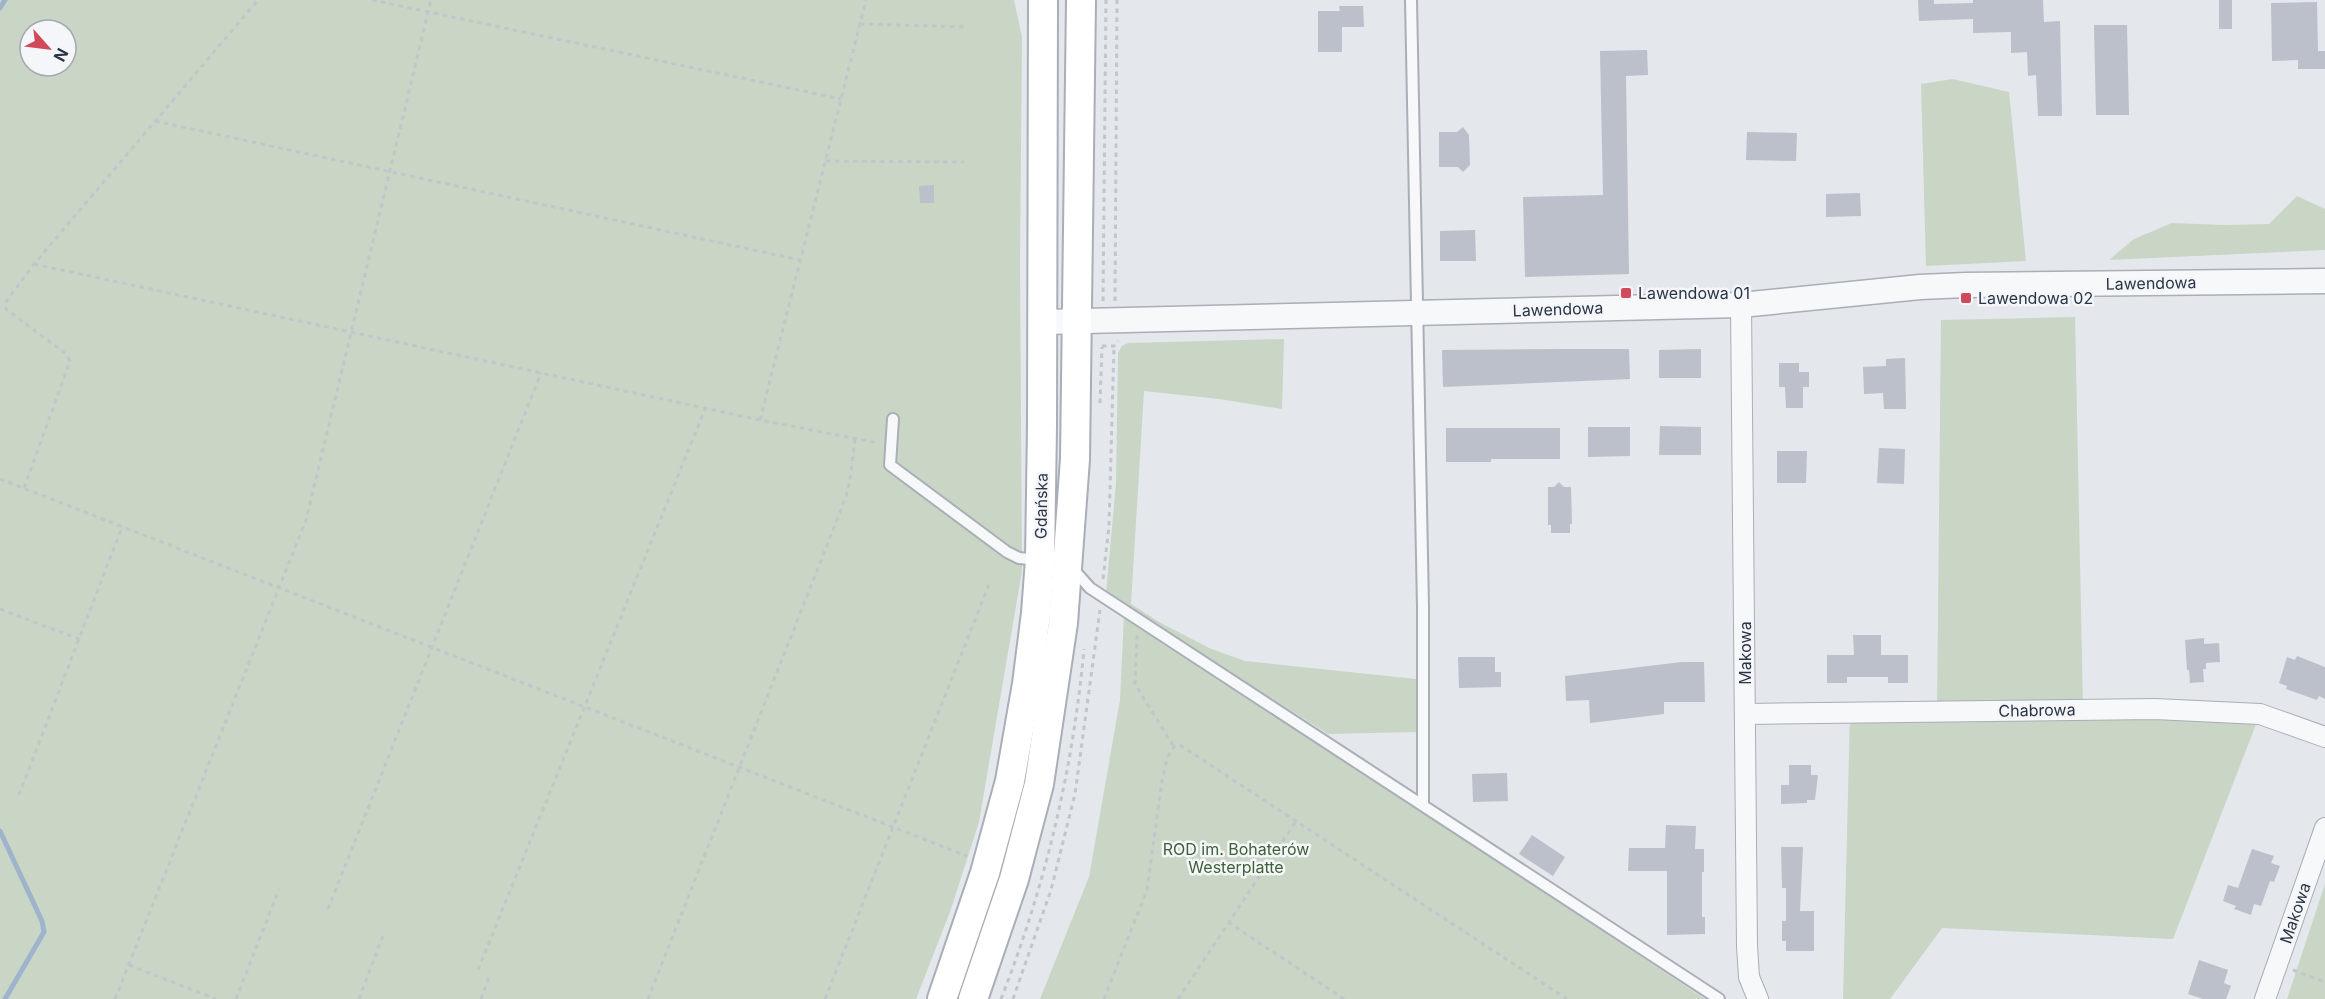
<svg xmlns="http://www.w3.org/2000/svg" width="2325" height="999" font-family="Inter,sans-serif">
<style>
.green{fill:#c9d6c5;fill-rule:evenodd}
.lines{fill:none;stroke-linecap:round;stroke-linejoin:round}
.stream{stroke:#9fb4cc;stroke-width:5}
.building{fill:#bbc0ca}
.service-casing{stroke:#a9aeb7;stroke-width:14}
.minor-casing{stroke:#a9aeb7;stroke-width:22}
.tertiary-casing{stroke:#a9aeb7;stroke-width:27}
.secondary-casing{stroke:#a9aeb7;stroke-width:32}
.path{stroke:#c2c5cb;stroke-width:3;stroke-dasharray:4.5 4.5;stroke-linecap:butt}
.service{stroke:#f7f8fa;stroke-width:10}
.minor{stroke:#f7f8fa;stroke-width:20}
.tertiary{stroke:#f7f8fa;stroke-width:24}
.secondary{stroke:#fff;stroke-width:28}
.poi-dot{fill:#d1495b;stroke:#f4f6f9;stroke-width:2}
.labels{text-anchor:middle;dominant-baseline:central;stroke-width:5;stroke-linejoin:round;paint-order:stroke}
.street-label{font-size:16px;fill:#2b3445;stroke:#f4f6f9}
.poi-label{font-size:16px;fill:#2b3445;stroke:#f4f6f9;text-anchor:start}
.park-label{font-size:16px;fill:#3f6138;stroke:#f4f6f9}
</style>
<rect width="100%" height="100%" fill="#e4e7ec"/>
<g class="green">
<path d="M0,0h1014l8,37 -2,225 2,309 -43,251 -29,90 -34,87h-916zM30,30h36v36h-36z"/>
<path d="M1953,79l56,13 17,169 -100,5 -5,-182z"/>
<path d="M2297,196l28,13v41l-216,10 25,-21 38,-16 53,2 44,-1z"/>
<path d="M2075,317l8,392 177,5 -87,225 -231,-11 -52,71h-47l7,-287 87,-1 4,-391z"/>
<path d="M1284,339l-2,70 -63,-10 -75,-8 -13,213 28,18 50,26 36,13 171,18 1,53 -89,2 -222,-141 10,-109 2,-131 4,-7 6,-3z"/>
<path d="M1124,615l581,384h-665l49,-122 31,-177z"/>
<path d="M2325,884v115h-38z"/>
</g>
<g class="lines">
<g class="stream">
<path d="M0,8l5,-8"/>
<path d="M0,831l42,90 2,11 -39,67"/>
</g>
</g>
<g class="building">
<path d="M1918,0h16v4l39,-1v-3h70l1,22 16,-1 2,95h-24l-2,-41 -8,1 -1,-24 -16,1v-21l-38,1v-14l-54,2z"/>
<rect x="2219" y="0" width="13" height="29"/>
<path d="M2317,2l1,49h7v18h-27v-9l-26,1 -1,-58z"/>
<path d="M1339,6h24l1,21h-22v25h-24v-41h22z"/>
<path d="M2094,25h33l2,90h-33z"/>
<path d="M1647,50l1,25 -22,1 3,198 -104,3 -2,-80 80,-2 -3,-144z"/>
<path d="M1463,127l6,8 1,30 -7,7 -5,-5h-19v-35h18z"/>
<path d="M1747,132l50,1 -1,28 -50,-1z"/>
<path d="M934,185v18h-14l-1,-17z"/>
<path d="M1860,193l1,23 -35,1v-23z"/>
<path d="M1475,230l1,31h-36v-30z"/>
<path d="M1564,349h65l1,30 -187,8 -1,-37z"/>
<path d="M1701,349v29h-42v-28z"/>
<path d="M1905,358l1,51h-22l-1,-16 -19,1 -1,-27 23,-1v-7z"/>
<path d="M1779,363h20v9h10v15h-6v21h-17l-1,-21h-6z"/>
<path d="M1660,426l41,1v28h-42z"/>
<path d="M1588,427h42v29l-42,1z"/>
<path d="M1446,428h114v31h-69v3h-45z"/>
<path d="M1879,448l26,1 -1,35 -27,-1z"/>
<path d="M1777,451h30l-1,32h-29z"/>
<path d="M1559,482l5,5h7l1,37h-2v9h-19v-8h-3v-38h6z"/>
<path d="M1853,635h28v20h27v28h-20v-6h-41v6h-20v-28h27z"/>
<path d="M2204,638v6l15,-1 1,19 -14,1v6h-3l1,13 -14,1 -1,-13h-2l-2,-30z"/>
<path d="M2297,656l28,11v32l-6,-3 -2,4 -31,-11 1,-3 -8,-3 8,-26 8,3z"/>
<path d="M1458,657h37v15h6v15l-42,1z"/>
<path d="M1682,662h22l1,40h-41v12l-74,9 -1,-23 -23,1 -1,-25z"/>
<path d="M1789,765h22v10h7l-3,25h-8v3l-26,1v-19h8z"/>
<path d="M1507,773l1,28 -35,1 -1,-28z"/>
<path d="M1666,825l30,1 -1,23h9v23h-2v45h3v17l-38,1v-64h-39l1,-23h36z"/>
<path d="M1532,835l33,22 -12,19 -34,-22z"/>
<path d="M1781,847h22l-3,64h14v40h-28v-10h-4v-20h4v-33h-4z"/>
<path d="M2252,849l22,7 -3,7 9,3 -6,16 -4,-1 -9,25 -7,-2 -3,11 -17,-6 2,-3 -13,-5 5,-16 10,3z"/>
<path d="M2199,960l29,10 -4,13 7,3 -5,13h-23l-15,-5z"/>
</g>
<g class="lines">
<g class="service-casing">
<g id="service">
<path d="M1411,0l12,607v197"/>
<path d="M893,419l-3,46 117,87 12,6 20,2"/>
<path d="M1073,569l17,19 629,411"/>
</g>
</g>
<g class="minor-casing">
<g id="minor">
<path d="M1741,305l6,641 2,31 9,22"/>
<path d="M1745,714l410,-5 105,5 65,23"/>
<path d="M2265,999l60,-171"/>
</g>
</g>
<g class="tertiary-casing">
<path id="tertiary" d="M1043,322l698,-17 179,-18 46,-2 359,-4"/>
</g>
<g class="secondary-casing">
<g id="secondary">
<path d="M942,999l43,-126 25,-92 17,-97 9,-71 4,-53 2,-134 1,-426"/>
<path d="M973,999l41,-120 25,-95 24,-161 12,-164 6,-459"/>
</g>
</g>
<g class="path">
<path d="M372,0l469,99"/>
<path d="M860,24l108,3"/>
<path d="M155,121l645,139"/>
<path d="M826,161l138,1"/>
<path d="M34,264l726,156 118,23"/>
<path d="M1103,301l3,-301"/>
<path d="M1115,301l2,-301"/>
<path d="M1102,346h12l4,-5"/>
<path d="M1100,403l2,-56"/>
<path d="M760,420l106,-420"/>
<path d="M0,479l967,377"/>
<path d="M24,488l46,-127 -4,-7 -60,-45 -1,-6 29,-39 224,-264"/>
<path d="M1103,579l6,-53 5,-180"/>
<path d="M0,609l79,30"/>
<path d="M1137,635l-2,49 39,63"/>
<path d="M19,795l103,-268"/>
<path d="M328,909l213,-536"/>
<path d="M1228,922l116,77"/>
<path d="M129,965l87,34"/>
<path d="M478,970l227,-561"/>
<path d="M2293,970l32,12"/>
<path d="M115,999l191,-479 125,-520"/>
<path d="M236,999l43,-110"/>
<path d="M359,999l25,-66"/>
<path d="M481,999l9,-25"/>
<path d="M648,999l198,-502 4,-18 5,-40"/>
<path d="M825,999l165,-417"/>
<path d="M1001,999c44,-112 72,-230 83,-350"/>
<path d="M1013,999l38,-109 24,-96 25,-184"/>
<path d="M1104,999l43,-109 15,-109 5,-23 7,-11 6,-2 387,254"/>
<path d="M1178,999l118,-178"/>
</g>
<use href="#service" class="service"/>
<use href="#minor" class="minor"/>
<use href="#tertiary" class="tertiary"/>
<use href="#secondary" class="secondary"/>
</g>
<g class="poi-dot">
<rect x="1620" y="287" width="12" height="12" rx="3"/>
<rect x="1960" y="292" width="12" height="12" rx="3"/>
</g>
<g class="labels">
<g class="street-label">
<text transform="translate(2151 283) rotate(-1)">Lawendowa</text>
<text transform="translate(1558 309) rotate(-2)">Lawendowa</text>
<text transform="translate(1041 506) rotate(-89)">Gdańska</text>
<text transform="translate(1745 653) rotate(-90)">Makowa</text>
<text transform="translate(2037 710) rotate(-1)">Chabrowa</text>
<text transform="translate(2295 913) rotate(-71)">Makowa</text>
</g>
<g class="poi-label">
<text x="1638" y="293">Lawendowa 01</text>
<text x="1978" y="298">Lawendowa 02</text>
</g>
<g class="park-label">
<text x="1236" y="849">ROD im. Bohaterów<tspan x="1236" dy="18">Westerplatte</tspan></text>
</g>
</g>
<g transform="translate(48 48) rotate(118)"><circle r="28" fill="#f4f6f9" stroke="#a4a8b1" stroke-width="1.5"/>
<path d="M0-4.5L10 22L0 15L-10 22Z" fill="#d1495b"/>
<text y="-9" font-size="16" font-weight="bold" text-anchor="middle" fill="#2b3445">N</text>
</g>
</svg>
